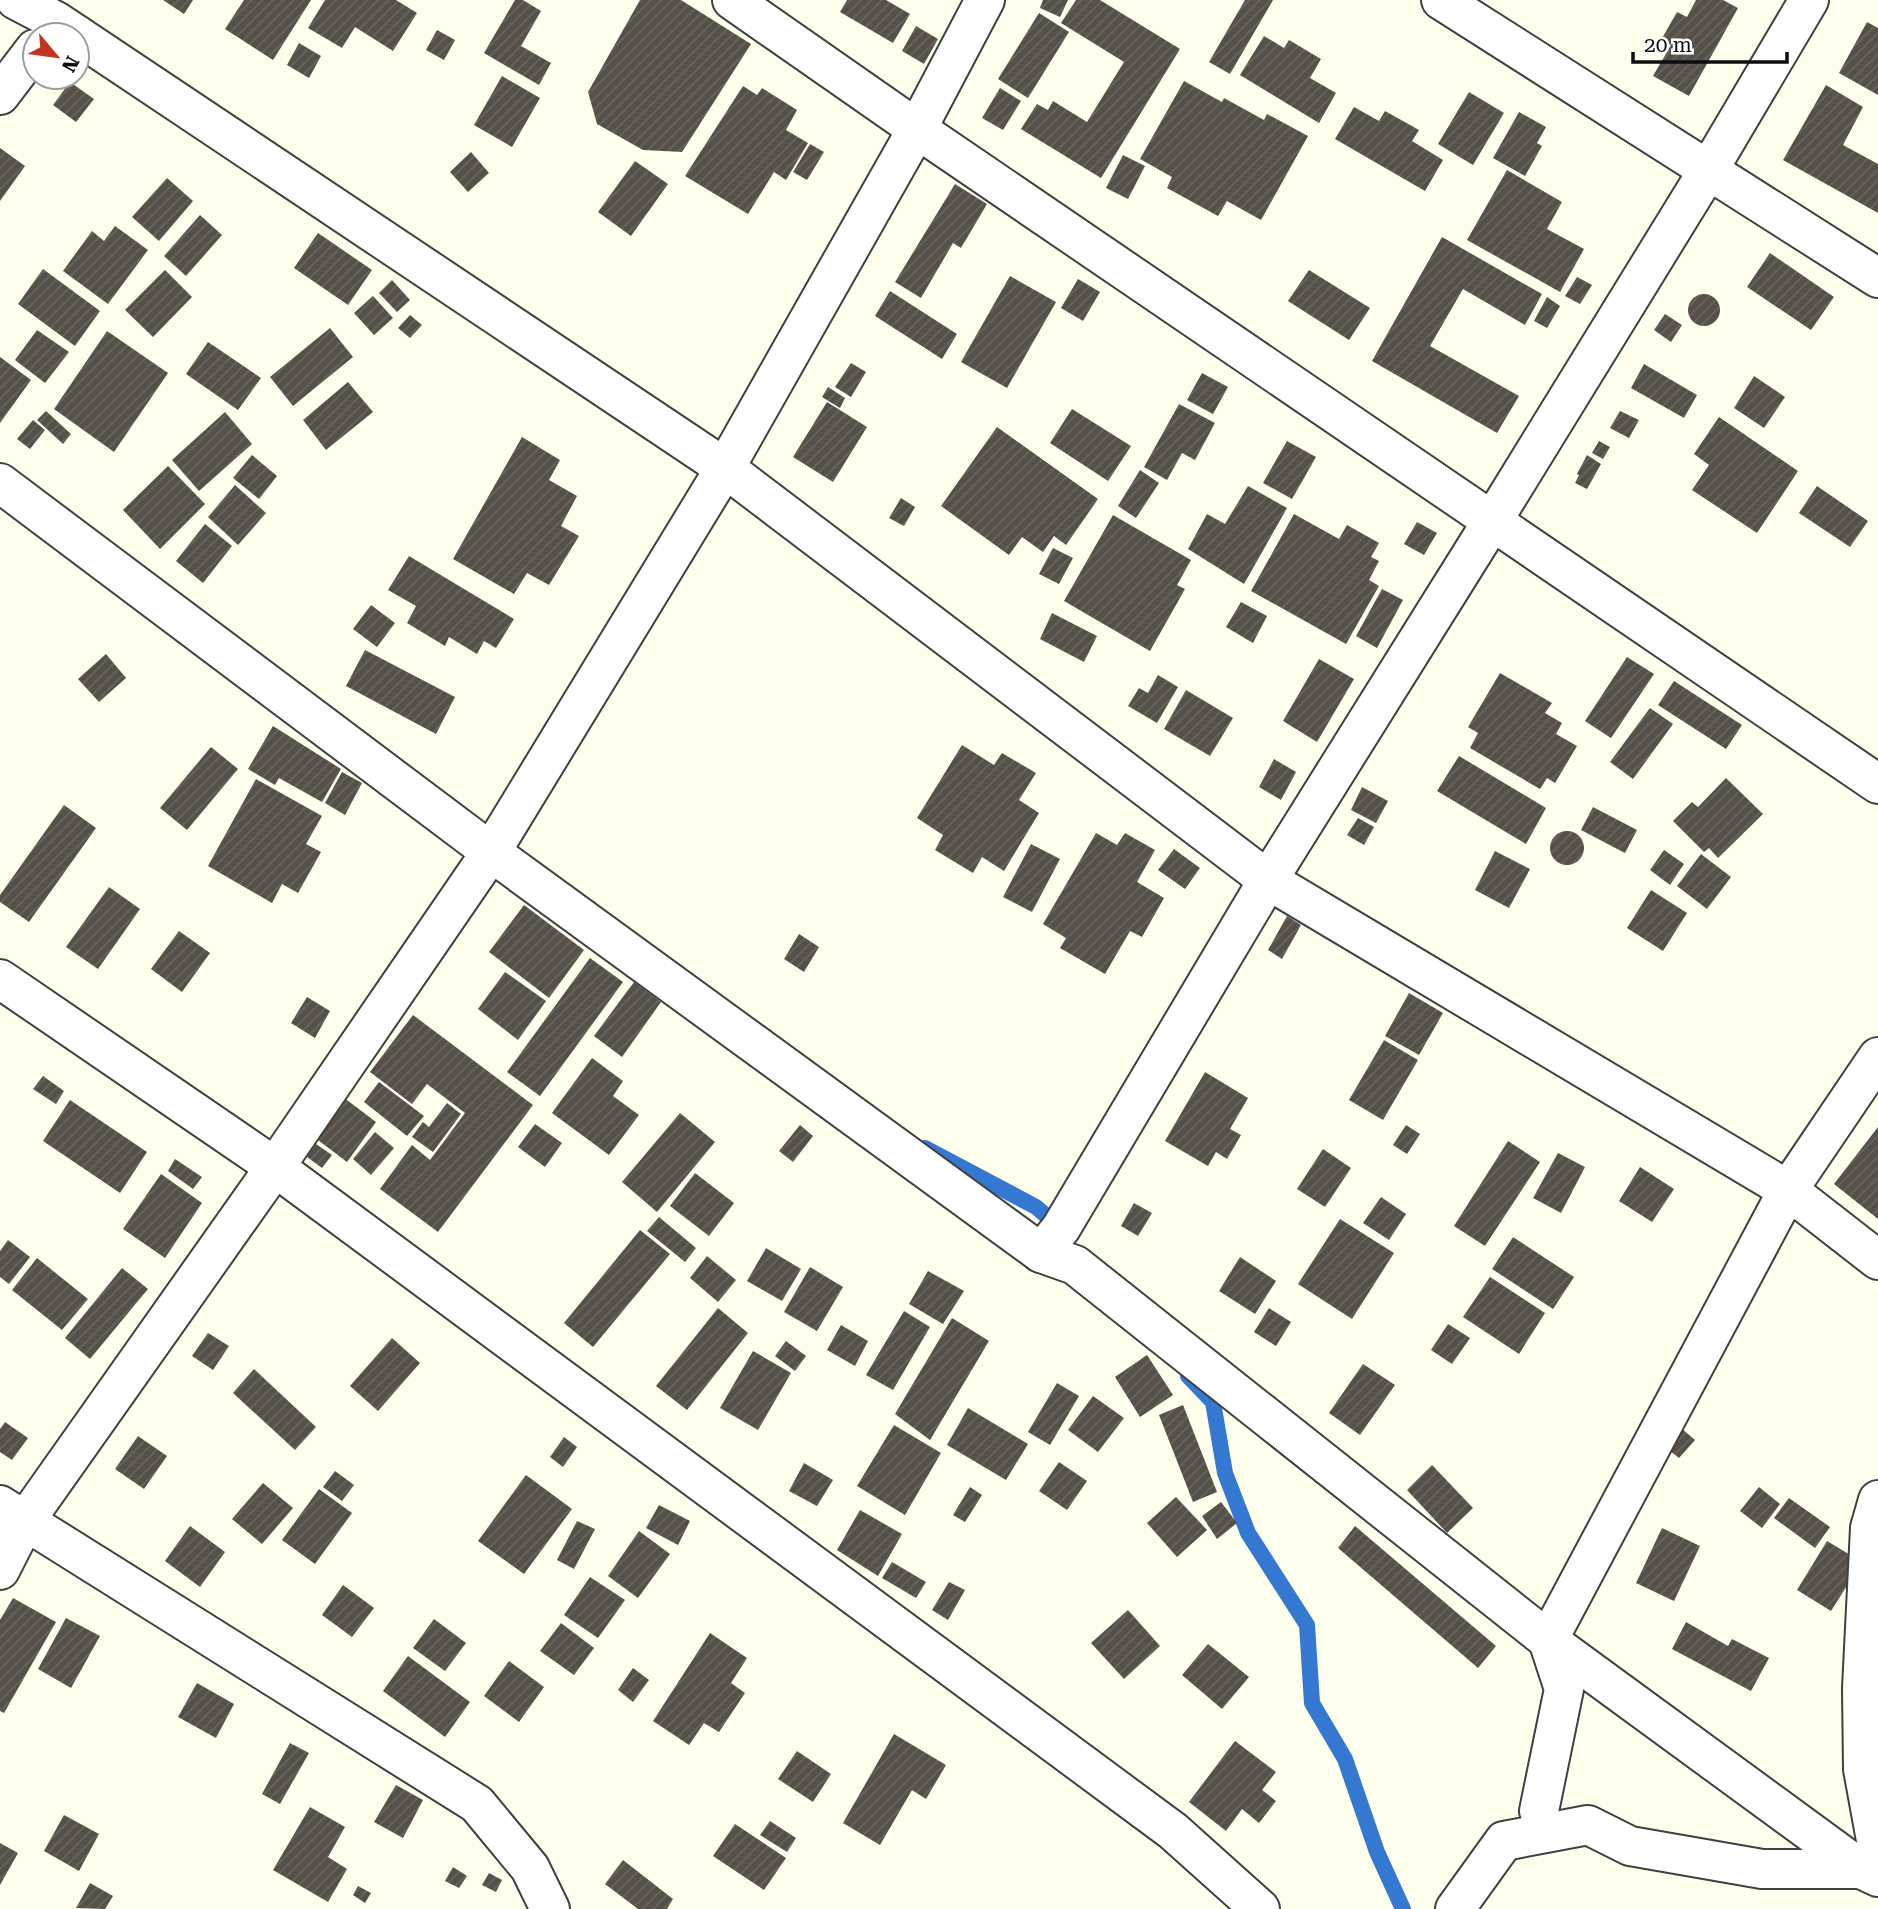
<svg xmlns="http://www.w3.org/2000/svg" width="1878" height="1909" font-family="'Roboto Serif',serif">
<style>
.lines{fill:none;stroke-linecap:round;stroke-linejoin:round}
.stream{stroke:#3578d1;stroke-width:16}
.building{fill:url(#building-hatch)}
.minor-casing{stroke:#404040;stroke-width:42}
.minor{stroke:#fff;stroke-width:38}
</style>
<defs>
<pattern id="building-hatch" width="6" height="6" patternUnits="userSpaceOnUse" patternTransform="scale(1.75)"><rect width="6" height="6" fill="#565049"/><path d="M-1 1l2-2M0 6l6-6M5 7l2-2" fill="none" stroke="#69645f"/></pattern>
</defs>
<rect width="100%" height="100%" fill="#ffffed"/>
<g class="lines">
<g class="stream">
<path d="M925,1148l111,59 26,22"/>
<path d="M1188,1376l25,26 12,71 23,60 59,92 5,78 33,56 32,93 26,57"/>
</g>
</g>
<g class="building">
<path d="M163,0h30l-9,14z"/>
<path d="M244,0h67l-38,60 -48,-31z"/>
<path d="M325,0h71l21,13 -24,38 -38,-24 -13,21 -34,-20z"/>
<path d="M515,0h8l18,11 -20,35 30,17 -12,22 -55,-32z"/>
<path d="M640,0h41l70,44 -69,108 -39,-2 -46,-26 -9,-32z"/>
<path d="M847,0h39l24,14 -17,29 -53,-31z"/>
<path d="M1043,0h25l-8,17 -20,-9z"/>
<path d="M1076,0h24l80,49 -79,129 -80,-49 16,-25 11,6 5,-9 34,21 37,-60 -63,-39z"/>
<path d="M1245,0h28l-43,74 -21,-12z"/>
<path d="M1696,0h27l15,8 -49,88 -36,-20 18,-31 -10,-5 16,-28 10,5z"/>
<path d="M1039,13l30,19 -41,66 -30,-19z"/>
<path d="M1867,22l11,6v67l-39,-22z"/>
<path d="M916,26l22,13 -14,25 -22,-13z"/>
<path d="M437,30l18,10 -11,20 -18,-10z"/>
<path d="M1264,36l20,12 5,-8 32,19 -11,19 26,15 -17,30 -79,-48z"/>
<path d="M299,43l22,13 -12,22 -22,-13z"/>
<path d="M502,76l38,22 -28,49 -38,-22z"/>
<path d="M1184,81l38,21 2,-4 40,22 3,-6 41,22 -47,84 -34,-19 -9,15 -51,-28 5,-11 -32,-18z"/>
<path d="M70,82l24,17 -18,23 -23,-17z"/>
<path d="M1826,85l37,22 -20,38 35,19v49l-95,-53z"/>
<path d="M743,86l14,9 5,-7 35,22 -11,20 22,13 -22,37 -12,-8 -26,42 -63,-38z"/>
<path d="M1000,88l21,13 -18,29 -21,-12z"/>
<path d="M1469,92l35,21 -31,52 -35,-21z"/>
<path d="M1354,107l25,14 6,-10 34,19 -7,11 31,19 -18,31 -90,-52z"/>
<path d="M1519,112l27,15 -9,16 5,3 -17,30 -32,-18z"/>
<path d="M810,144l14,8 -17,28 -14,-8z"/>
<path d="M0,148l25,18 -25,35z"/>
<path d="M471,152l18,21 -21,19 -18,-20z"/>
<path d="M1123,155l22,11 -17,33 -22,-11z"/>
<path d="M635,161l33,23 -37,52 -33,-24z"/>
<path d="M1507,170l55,32 -15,27 37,20 -24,43 -93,-52z"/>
<path d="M167,178l26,23 -34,40 -27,-24z"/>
<path d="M955,184l32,20 -26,44 -8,-5 -32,55 -26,-16z"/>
<path d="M200,215l22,20 -36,41 -22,-20z"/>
<path d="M115,226l33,24 -40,54 -45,-33 29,-40 12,10z"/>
<path d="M318,233l54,37 -24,35 -54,-37z"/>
<path d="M1442,237l100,57 -17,31 -62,-36 -33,57 89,50 -22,37 -125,-72z"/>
<path d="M1770,253l64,44 -23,33 -64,-43z"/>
<path d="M43,269l57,42 -25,35 -57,-42z"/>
<path d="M165,270l27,27 -39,40 -28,-27z"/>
<path d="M1309,270l61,38 -21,32 -61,-39z"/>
<path d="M1010,276l46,26 -49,86 -46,-26z"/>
<path d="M1577,277l15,8 -12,19 -15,-8z"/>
<path d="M1078,279l22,13 -17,29 -22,-13z"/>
<path d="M392,280l18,20 -13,12 -18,-19z"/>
<path d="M890,291l67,43 -15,25 -67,-43z"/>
<circle cx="1704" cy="310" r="16"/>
<path d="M373,296l20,22 -19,17 -20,-22z"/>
<path d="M1547,297l13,9 -13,22 -13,-7z"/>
<path d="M1665,314l17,11 -11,17 -17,-12z"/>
<path d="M410,315l12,10 -12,13 -12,-10z"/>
<path d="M330,328l23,29 -60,49 -23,-29z"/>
<path d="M37,330l32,22 -24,31 -30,-23z"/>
<path d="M107,331l61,42 -54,79 -60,-43z"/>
<path d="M208,342l53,36 -23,32 -52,-36z"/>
<path d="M0,357l31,23 -31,43z"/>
<path d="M851,363l15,9 -15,25 -16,-10z"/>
<path d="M1644,364l53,31 -13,23 -53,-30z"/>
<path d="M1202,373l26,14 -15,27 -26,-14z"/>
<path d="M1754,376l31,21 -21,31 -30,-20z"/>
<path d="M348,382l25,30 -47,38 -23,-30z"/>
<path d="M828,387l17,11 -5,10 -18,-11z"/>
<path d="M827,402l40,25 -34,55 -40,-25z"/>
<path d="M1179,404l36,19 -20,37 -13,-7 -15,27 -23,-13z"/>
<path d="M1072,409l59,37 -23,35 -58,-38z"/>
<path d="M46,411l25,23 -8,10 -26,-24z"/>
<path d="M1620,411l19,9 -10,18 -19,-10z"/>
<path d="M225,412l27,32 -53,47 -27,-31z"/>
<path d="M1719,417l79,54 -41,62 -65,-43 17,-25 -15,-11z"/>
<path d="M33,420l12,10 -15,19 -13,-10z"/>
<path d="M997,427l101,72 -32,46 -12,-9 -11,16 -21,-15 -13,18 -68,-49z"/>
<path d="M522,437l38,23 -11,20 28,16 -16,30 18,10 -30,49 -22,-12 -13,21 -61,-35z"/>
<path d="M1287,441l29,16 -24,42 -29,-16z"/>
<path d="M1599,441l11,6 -7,12 -11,-6z"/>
<path d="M252,455l25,21 -18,23 -26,-21z"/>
<path d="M1587,455l14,9 -14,25 -12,-6 4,-8 -2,-1z"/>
<path d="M168,466l37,38 -45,45 -37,-39z"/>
<path d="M1140,470l19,13 -23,35 -18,-12z"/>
<path d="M235,485l31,28 -28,32 -30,-28z"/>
<path d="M1248,486l39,22 -43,76 -56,-35 19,-35 18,10z"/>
<path d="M1817,486l51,35 -18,26 -51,-34z"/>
<path d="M901,498l14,9 -11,19 -15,-8z"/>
<path d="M1294,514l45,25 8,-14 32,18 -8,14 8,4 -10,19 10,6 -33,58 -95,-53z"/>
<path d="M1113,515l78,45 -14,25 8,4 -35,62 -86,-50z"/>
<path d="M1417,522l20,11 -13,22 -20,-11z"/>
<path d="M205,524l27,22 -29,37 -27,-22z"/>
<path d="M1053,548l20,10 -14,26 -20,-10z"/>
<path d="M409,556l105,63 -18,29 -12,-7 -7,13 -28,-17 -4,9 -38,-23 9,-17 -28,-16z"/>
<path d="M1382,589l21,11 -26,48 -21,-12z"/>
<path d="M1241,602l26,14 -14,27 -27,-16z"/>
<path d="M371,605l24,18 -18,24 -24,-18z"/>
<path d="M1052,613l45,23 -13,26 -44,-23z"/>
<path d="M365,650l90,47 -19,37 -90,-48z"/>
<path d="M106,654l20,24 -27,24 -21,-23z"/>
<path d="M1627,657l27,17 -43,64 -26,-17z"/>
<path d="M1319,659l35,20 -37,63 -34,-21z"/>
<path d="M1500,673l52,30 -7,10 17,10 -6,11 21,12 -22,37 -8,-5 -7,11 -70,-41 8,-15 -10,-6z"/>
<path d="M1158,675l20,12 -21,36 -29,-17 11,-18 9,5z"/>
<path d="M1674,681l68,44 -16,24 -68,-44z"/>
<path d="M1186,690l47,28 -23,38 -46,-27z"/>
<path d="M1650,708l23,16 -40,55 -23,-17z"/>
<path d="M273,726l68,43 -19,33 -43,-24 -4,7 -27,-16z"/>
<path d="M962,745l32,20 8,-12 34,20 -17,27 20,13 -35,58 -22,-14 -9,16 -38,-23 8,-15 -26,-17z"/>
<path d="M211,747l27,22 -51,61 -27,-22z"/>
<path d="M1459,756l87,52 -20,36 -89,-53z"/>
<path d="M1274,759l22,13 -15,28 -22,-13z"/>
<path d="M342,772l20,11 -17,32 -20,-12z"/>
<path d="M1726,778l37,36 -45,44 -9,-10 -5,4 -31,-31 19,-19 6,5z"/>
<path d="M256,779l66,37 -16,28 15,8 -23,41 -16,-9 -10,19 -64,-37z"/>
<path d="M1362,787l26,14 -12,22 -25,-13z"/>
<path d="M64,805l32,23 -67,94 -29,-20v-7z"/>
<path d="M1593,807l44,23 -12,23 -44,-23z"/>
<path d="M1358,818l16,9 -10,18 -17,-10z"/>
<circle cx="1567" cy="848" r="17"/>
<path d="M1096,833l21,12 8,-12 30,17 -18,32 27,16 -22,39 -12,-6 -25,43 -45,-26 6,-10 -23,-14z"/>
<path d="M1031,844l29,15 -28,53 -29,-15z"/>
<path d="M1174,849l26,19 -15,21 -27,-19z"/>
<path d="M1664,850l20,14 -14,21 -20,-15z"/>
<path d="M1495,851l35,18 -21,39 -34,-18z"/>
<path d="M1701,854l30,23 -24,32 -30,-23z"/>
<path d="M109,887l31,22 -42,60 -32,-22z"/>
<path d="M1651,890l36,23 -24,38 -36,-23z"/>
<path d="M524,905l60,45 -35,48 -60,-46z"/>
<path d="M1287,916l14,9 -19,34 -14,-9z"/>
<path d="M179,931l31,22 -28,39 -31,-23z"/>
<path d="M799,934l20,13 -15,25 -20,-13z"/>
<path d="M590,958l33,24 -83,114 -33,-24z"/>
<path d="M505,972l41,29 -28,39 -40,-31z"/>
<path d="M634,982l27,20 -39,55 -28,-21z"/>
<path d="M1409,993l34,20 -24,42 -34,-19z"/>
<path d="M307,997l23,14 -15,27 -24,-15z"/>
<path d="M413,1015l120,90 -95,127 -58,-43 32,-44 18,15 35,-47 -38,-29 -15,20 -42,-32z"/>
<path d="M1384,1040l34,20 -35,60 -34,-20z"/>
<path d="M592,1058l31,23 -10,15 26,19 -30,40 -57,-42z"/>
<path d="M1205,1072l43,26 -18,31 11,6 -14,24 -11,-7 -8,14 -43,-25z"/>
<path d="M43,1076l21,15 -8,13 -23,-15z"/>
<path d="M379,1082l45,34 -17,20 -43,-34z"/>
<path d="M339,1094l37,28 -29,40 -37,-28z"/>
<path d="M70,1100l77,52 -27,41 -77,-52z"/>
<path d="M447,1103l14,11 -28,38 -21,-15 11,-15 6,5z"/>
<path d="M680,1113l35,29 -58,70 -35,-30z"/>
<path d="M535,1124l27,19 -17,24 -27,-20z"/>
<path d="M800,1125l13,11 -20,26 -14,-11z"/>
<path d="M1406,1125l14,9 -13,20 -14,-9z"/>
<path d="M1878,1127v92l-44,-35z"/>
<path d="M375,1132l19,16 -23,27 -18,-16z"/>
<path d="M1508,1141l32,21 -55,84 -31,-20z"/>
<path d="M316,1144l16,11 -10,13 -15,-11z"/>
<path d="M1323,1149l28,19 -26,39 -28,-18z"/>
<path d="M1558,1153l27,14 -24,46 -28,-15z"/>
<path d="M175,1159l27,18 -9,12 -25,-18z"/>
<path d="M1640,1167l34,22 -22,33 -33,-21z"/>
<path d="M695,1173l39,30 -25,33 -39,-30z"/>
<path d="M161,1174l41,29 -37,55 -42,-29z"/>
<path d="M1381,1197l25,17 -17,26 -26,-17z"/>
<path d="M1134,1203l18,10 -14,23 -17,-10z"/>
<path d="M659,1217l37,31 -11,14 -38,-31z"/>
<path d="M1340,1219l54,34 -42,66 -54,-35z"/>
<path d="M640,1230l30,24 -77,93 -29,-24z"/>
<path d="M1513,1237l61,40 -21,32 -61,-40z"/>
<path d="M8,1240l22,17 -21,27 -9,-7v-26z"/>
<path d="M766,1248l35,21 -19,32 -35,-20z"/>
<path d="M707,1256l29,24 -18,22 -28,-24z"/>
<path d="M1240,1257l36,24 -21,33 -36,-23z"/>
<path d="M37,1258l51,41 -26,31 -50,-40z"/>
<path d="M810,1267l33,20 -26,44 -33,-19z"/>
<path d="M122,1268l26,21 -58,70 -25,-21z"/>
<path d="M928,1271l36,20 -21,33 -34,-20z"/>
<path d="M1490,1277l55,36 -26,41 -56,-37z"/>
<path d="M718,1308l30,25 -61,77 -31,-24z"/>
<path d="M1269,1308l22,14 -15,24 -22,-14z"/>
<path d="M904,1311l26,16 -37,63 -27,-15z"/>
<path d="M952,1318l37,23 -59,99 -35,-26z"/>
<path d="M1448,1324l22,14 -18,26 -21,-14z"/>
<path d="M841,1325l27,16 -13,25 -28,-16z"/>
<path d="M208,1333l21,13 -16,24 -21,-14z"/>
<path d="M392,1338l28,25 -42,48 -28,-25z"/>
<path d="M786,1341l20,15 -11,15 -20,-15z"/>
<path d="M753,1351l38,22 -33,57 -38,-22z"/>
<path d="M1147,1355l26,40 -33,22 -25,-40z"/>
<path d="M1363,1364l32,21 -35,50 -31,-22z"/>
<path d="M254,1369l62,58 -21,23 -62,-57z"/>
<path d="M1057,1383l22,13 -29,49 -22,-13z"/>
<path d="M1093,1396l31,22 -26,34 -30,-22z"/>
<path d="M1183,1405l34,87 -24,10 -34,-87z"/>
<path d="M968,1408l60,36 -22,36 -59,-35z"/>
<path d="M1673,1421l22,19 -16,18 -23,-18z"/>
<path d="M5,1422l23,16 -16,22 -12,-8v-23z"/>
<path d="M894,1425l47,28 -36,62 -48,-29z"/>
<path d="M138,1436l29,20 -23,33 -29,-20z"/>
<path d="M564,1437l13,10 -14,20 -13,-10z"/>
<path d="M1059,1462l28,19 -20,29 -28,-19z"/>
<path d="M804,1463l29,17 -16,26 -28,-15z"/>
<path d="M1432,1465l41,43 -26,25 -40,-43z"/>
<path d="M335,1471l19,14 -12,16 -19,-14z"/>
<path d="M526,1475l46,34 -48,65 -46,-33z"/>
<path d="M263,1483l30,25 -31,36 -30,-25z"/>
<path d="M970,1487l12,8 -17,27 -12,-7z"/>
<path d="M1759,1487l21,17 -18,24 -22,-17z"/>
<path d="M319,1489l33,24 -37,51 -33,-24z"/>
<path d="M1176,1497l31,33 -30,27 -30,-34z"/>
<path d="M1789,1498l41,29 -15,21 -41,-30z"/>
<path d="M1221,1502l16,21 -20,16 -15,-23z"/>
<path d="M659,1505l31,16 -12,24 -32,-17z"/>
<path d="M860,1510l42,24 -24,42 -41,-26z"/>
<path d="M577,1521l18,8 -21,40 -17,-9z"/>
<path d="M190,1526l35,26 -25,35 -35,-26z"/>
<path d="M1355,1526l141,120 -18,22 -140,-120z"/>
<path d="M1662,1528l38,18 -26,55 -38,-18z"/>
<path d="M639,1531l31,23 -32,44 -30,-22z"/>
<path d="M1827,1541l35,21 -31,49 -34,-21z"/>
<path d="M892,1562l34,20 -10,16 -34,-20z"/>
<path d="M590,1577l35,23 -27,38 -34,-23z"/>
<path d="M949,1582l16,8 -17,30 -16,-10z"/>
<path d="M343,1585l31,23 -22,29 -30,-22z"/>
<path d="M13,1598l43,24 -52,91 -4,-2v-91z"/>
<path d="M1128,1610l32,36 -36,33 -33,-36z"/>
<path d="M66,1618l34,18 -29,52 -33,-19z"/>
<path d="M434,1619l32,24 -21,28 -32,-23z"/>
<path d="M1686,1622l42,24 4,-7 37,19 -18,33 -79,-42z"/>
<path d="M561,1623l33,25 -20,27 -34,-24z"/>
<path d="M710,1633l37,25 -16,25 14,10 -26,39 -15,-9 -15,22 -36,-24z"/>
<path d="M1208,1644l41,33 -27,32 -40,-34z"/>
<path d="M408,1656l62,46 -25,35 -62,-46z"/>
<path d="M509,1661l35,26 -25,35 -35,-26z"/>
<path d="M633,1668l16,12 -16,22 -15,-12z"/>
<path d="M197,1683l37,21 -18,34 -38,-21z"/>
<path d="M894,1734l52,31 -20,34 -14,-9 -32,55 -37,-22z"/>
<path d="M1235,1741l41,31 -14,18 14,11 -17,22 -17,-14 -16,22 -37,-29z"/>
<path d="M290,1743l19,10 -29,51 -18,-10z"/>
<path d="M797,1751l34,23 -18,28 -35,-23z"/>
<path d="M396,1785l27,15 -20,38 -29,-16z"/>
<path d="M310,1807l35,20 -17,30 19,12 -19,33 -55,-32z"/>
<path d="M64,1815l35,19 -20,37 -35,-20z"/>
<path d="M770,1821l26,17 -9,14 -27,-17z"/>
<path d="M735,1824l51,34 -22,32 -51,-34z"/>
<path d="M0,1843l18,10 -18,32z"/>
<path d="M623,1860l50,39 -6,10h-29l-33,-25z"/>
<path d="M453,1867l14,9 -8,12 -14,-7z"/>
<path d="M489,1873l13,7 -6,12 -14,-7z"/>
<path d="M90,1883l23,13 -8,13 -29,-1z"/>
<path d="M358,1886l13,7 -6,10 -12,-8z"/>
</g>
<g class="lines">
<g class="minor-casing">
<g id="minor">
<path d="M16,0l40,21 21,14"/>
<path d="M732,0l185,129 961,655"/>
<path d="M1441,0l437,278"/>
<path d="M77,35l648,433 543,412 520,310 90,70"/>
<path d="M0,95l35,-46"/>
<path d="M0,483l491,369 550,401 34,12 473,375 313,229 17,8"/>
<path d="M0,979l275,188 898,664 87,78"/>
<path d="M1041,1253l20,-25 207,-348 225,-360 216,-351 100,-169"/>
<path d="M1878,1500l-8,28 -8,160 1,81 15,82"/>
<path d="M0,1505l477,299 53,64 20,41"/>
<path d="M0,1570l25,-49 250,-354 216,-315 234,-384 192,-339 68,-129"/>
<path d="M1539,1811l25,-122 -16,-49 240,-450 90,-133"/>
<path d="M1455,1909l49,-68 84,-16 42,21 132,23h99"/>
</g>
</g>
<use href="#minor" class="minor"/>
</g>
<g transform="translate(56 56) rotate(119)"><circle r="33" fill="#ffffff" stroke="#9e9e9e" stroke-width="2"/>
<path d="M0-5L12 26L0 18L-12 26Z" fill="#c13521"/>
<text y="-10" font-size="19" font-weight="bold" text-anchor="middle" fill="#0d0d0d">N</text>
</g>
<path d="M1633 52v10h154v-10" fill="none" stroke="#0d0d0d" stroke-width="3.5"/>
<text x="1644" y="52" font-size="21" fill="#0d0d0d" stroke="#ffffff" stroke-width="5" paint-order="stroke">20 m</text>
</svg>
